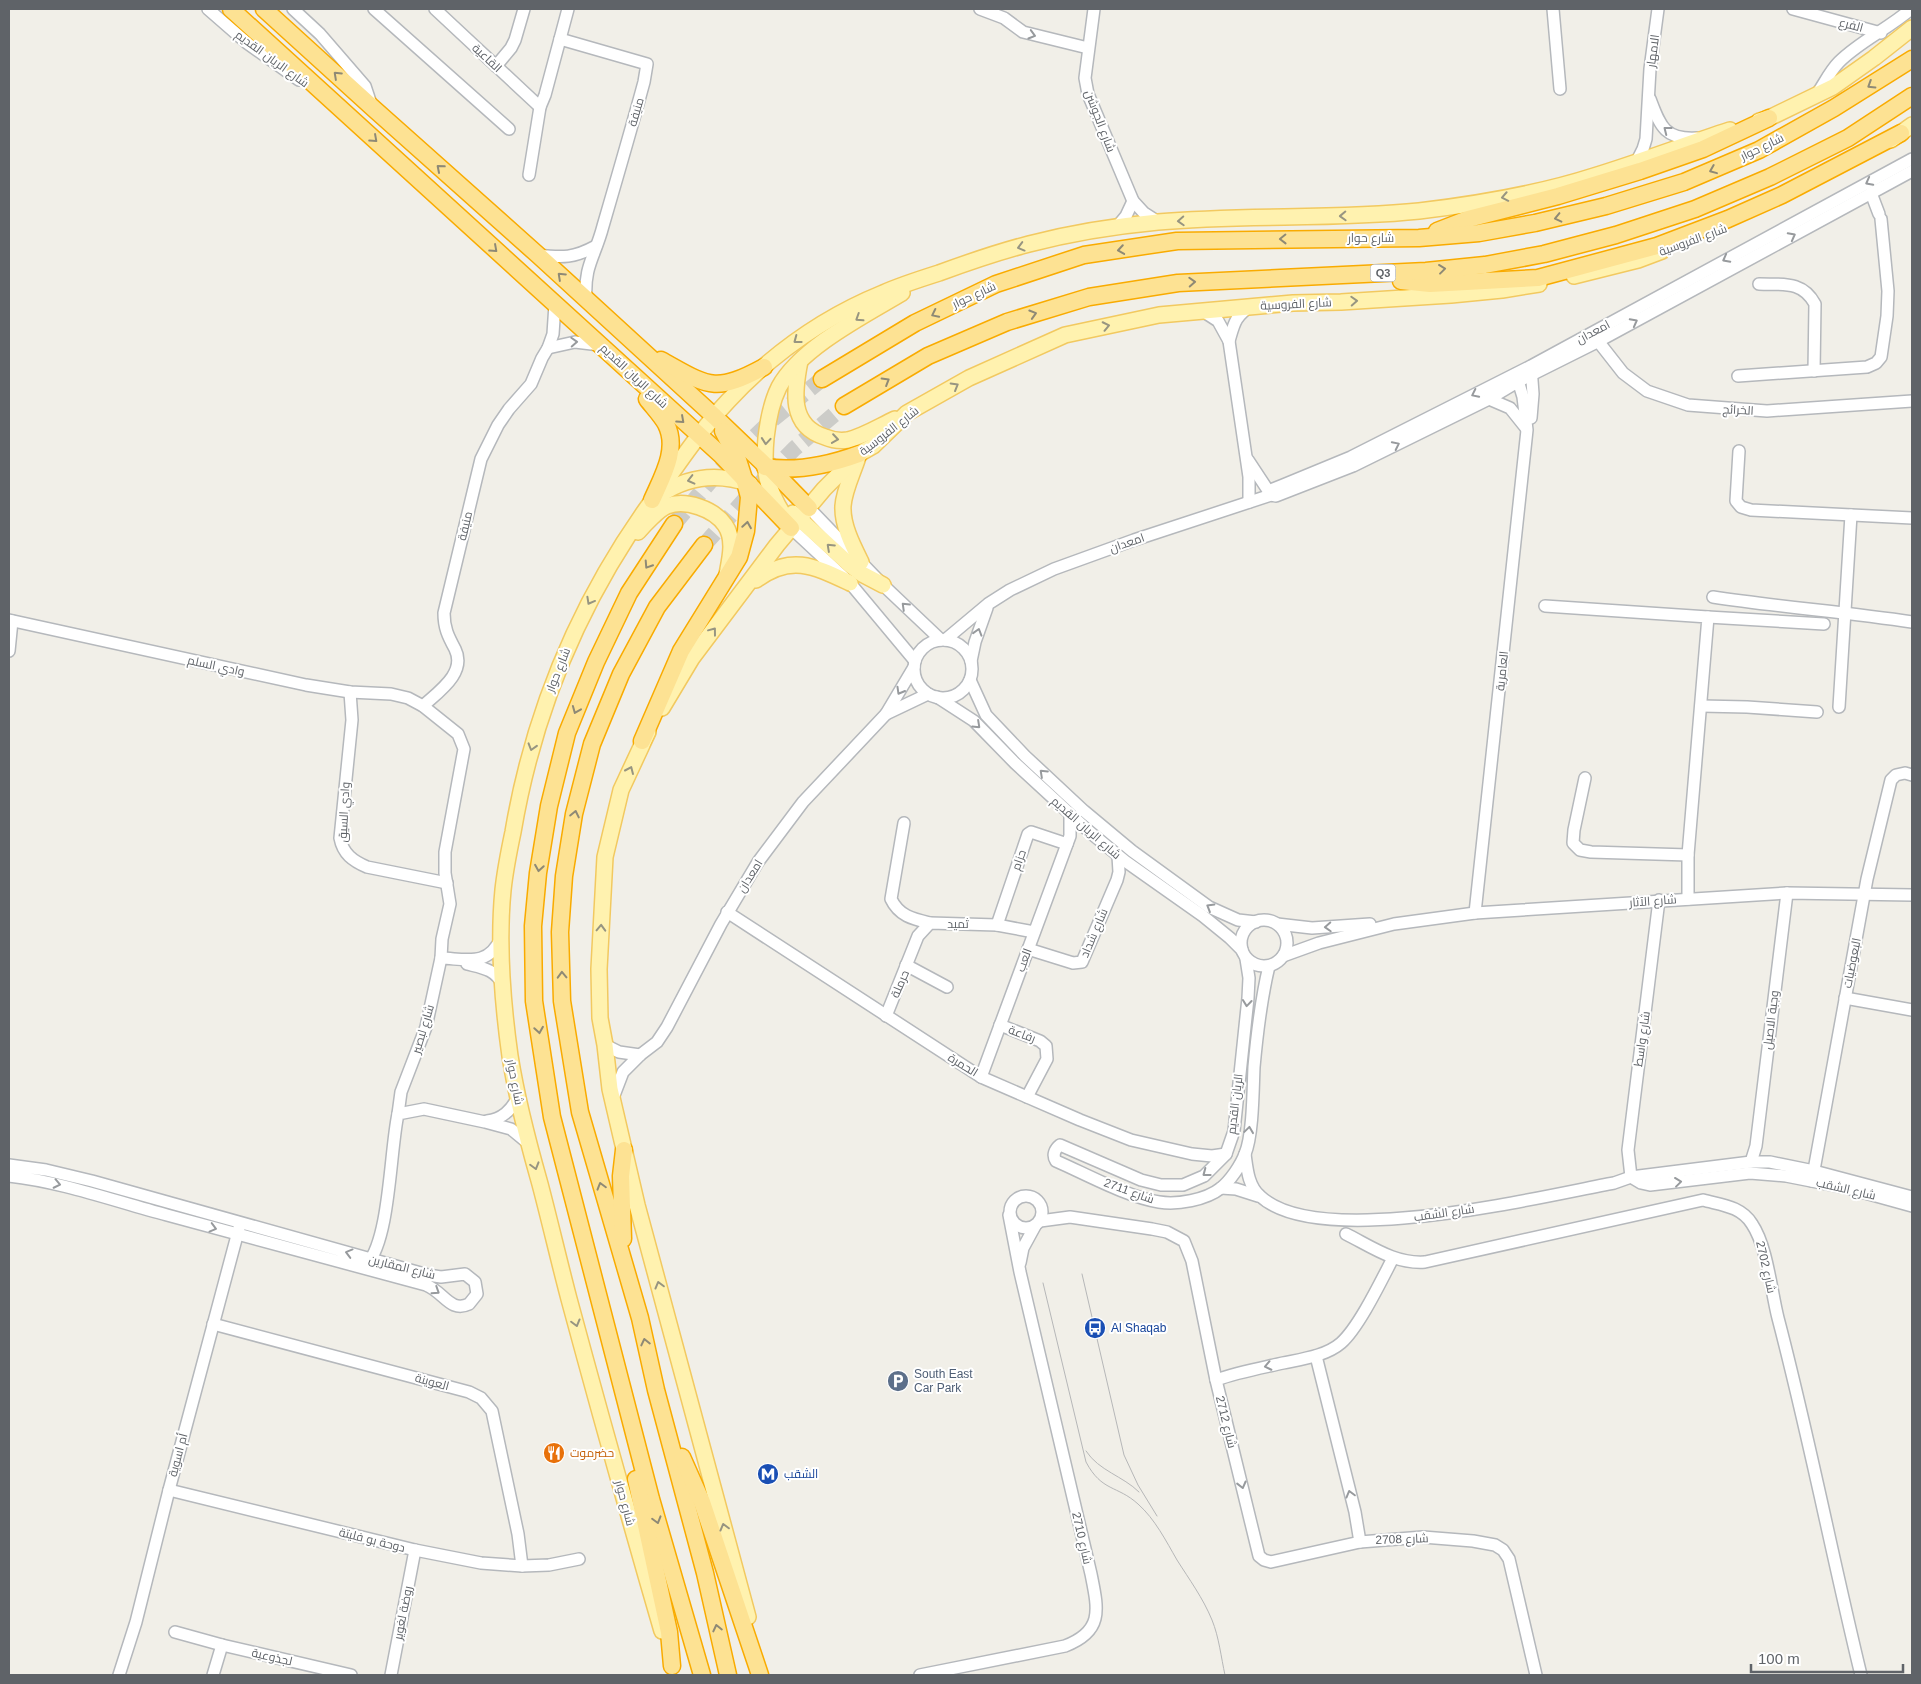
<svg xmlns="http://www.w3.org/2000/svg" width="1921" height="1684" font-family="Helvetica,Cairo,sans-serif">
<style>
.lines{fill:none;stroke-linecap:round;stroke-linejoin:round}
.highway-tunnel{stroke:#ccccc8;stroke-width:16;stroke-dasharray:16 8;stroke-linecap:butt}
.minor-casing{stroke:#b5b8bc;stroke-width:14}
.major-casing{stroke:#f2c960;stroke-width:18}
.highway-casing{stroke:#f9ab00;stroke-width:19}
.minor{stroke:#fff;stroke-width:11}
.major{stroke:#fff2af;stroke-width:15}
.highway{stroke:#fde293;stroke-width:16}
.tram{stroke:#b6b7b8;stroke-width:1}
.oneway{stroke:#979a9d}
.oneway2{stroke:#8e8975}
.oneway3{stroke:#979581}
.labels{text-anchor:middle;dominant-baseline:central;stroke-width:4;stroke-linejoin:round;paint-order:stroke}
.shield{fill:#fff;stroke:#8f9295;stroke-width:1}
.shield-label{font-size:11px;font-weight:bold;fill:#5f6368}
.street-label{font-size:12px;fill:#5f6368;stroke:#fff}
.transit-label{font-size:12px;fill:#164399;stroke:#fff;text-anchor:start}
.service-label{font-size:12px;fill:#4e5e75;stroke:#fff;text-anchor:start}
.food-label{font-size:12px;fill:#c56008;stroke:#fff;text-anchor:start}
</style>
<rect width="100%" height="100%" fill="#f1efe8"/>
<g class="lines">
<g class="highway-tunnel">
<path d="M674,524l45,-53 53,-51 50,-41"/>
<path d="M704,545l44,-49 46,-47 50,-43"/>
</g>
<g class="minor-casing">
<g id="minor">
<path d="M208,9l39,34 52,37"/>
<path d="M293,9l27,25 45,52 7,21"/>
<path d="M374,9l135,120"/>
<path d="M435,9l105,98"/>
<path d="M980,9l24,9 19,14 65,16"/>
<path d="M1094,9l-9,69 3,16 45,107 11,12 14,9"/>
<path d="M1553,9l7,80"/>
<path d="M1793,9l88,24"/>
<path d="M560,39l87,25 -3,18c-13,48 -27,96 -41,144 -8,31 -19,39 -17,73"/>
<path d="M496,66l15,-18 4,-8 9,-31"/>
<path d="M1817,94c7,-10 13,-23 22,-32 21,-21 49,-33 72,-53"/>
<path d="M1650,99c10,26 14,41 47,39"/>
<path d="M1637,161l6,-12 3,-10 4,-70 8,-60"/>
<path d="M529,175l11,-68 5,-12 23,-86"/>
<path d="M1871,193l8,21"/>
<path d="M1116,228l10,-12 7,-15"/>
<path d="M538,255c25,3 36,3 58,-9"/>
<path d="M1759,284c23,1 43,-4 56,20l-1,67"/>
<path d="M1201,310l17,11 11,20 20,136v25"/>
<path d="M1594,336l29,37 24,18 41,14 79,6 145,-10"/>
<path d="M1229,341c5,-17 6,-25 22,-35"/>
<path d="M548,348l27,-6 25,3"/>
<path d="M1531,367l2,27 -2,24"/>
<path d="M1738,376l129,-9 9,-4 5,-6 6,-41 1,-25 -7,-72"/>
<path d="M1489,399l21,9 16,20"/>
<path d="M1739,451l-3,50 5,6 10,3 161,8"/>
<path d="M1248,460l23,35"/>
<path d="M1271,493l2,-4 10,-4 68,-28 180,-91 381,-207"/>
<path d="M809,508l74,77 58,55"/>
<path d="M791,528l59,55 65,78"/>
<path d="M1713,597c66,10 133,15 199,25"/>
<path d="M1545,606l163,11 -20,238v44"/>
<path d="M1708,617l116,7"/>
<path d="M9,620l297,65 44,7 41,2 17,4 15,8 35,28 6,15 -19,103v21l5,31 -8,35 -1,19"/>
<circle cx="943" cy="669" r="29"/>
<path d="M945,640l43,-36 22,-14 44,-21 80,-29 137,-45 5,1 77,-30 136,-67 30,-18 78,-39 315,-171"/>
<path d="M9,651l3,-30"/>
<path d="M971,661l4,-19 12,-34"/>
<path d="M970,680l16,35 39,41 59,55 48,40 77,56 29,13 18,2"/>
<path d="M350,692l2,28 -12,118c3,16 13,23 27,29l80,16"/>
<path d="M937,697l37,24 41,42 76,70 34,28 78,55 27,22 12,12"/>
<path d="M423,706c15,-14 44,-33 32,-57 -7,-13 -11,-21 -11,-36l37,-154 17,-34 11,-16 22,-25 11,-26 6,-10 5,-14 2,-30"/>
<path d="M1701,706l46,1 70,5"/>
<path d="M1839,707l12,-192"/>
<path d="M886,714l42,-20"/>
<path d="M1585,778l-11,52 -1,13 7,7 11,2 97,3"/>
<path d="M904,823l-13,76c8,17 22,20 39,24"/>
<path d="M727,912l254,165 99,43 51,20 61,14 20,2 14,-2"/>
<path d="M1475,913l52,-483 -4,-33 -7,-23"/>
<circle cx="1264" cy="943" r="23"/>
<path d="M1277,924l35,4 58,-4"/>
<path d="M997,925l31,-91 3,-2 36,12"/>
<path d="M1028,949l45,14 9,-1 35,-82 2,-8 -1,-16"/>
<path d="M1283,956l36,-13 75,-19 81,-11 312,-20 125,2"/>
<path d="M1246,959l3,19 -1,20 -14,133 -8,23 -22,22 -21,9h-22l-20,-5 -81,-35c-5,4 -8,10 -4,16 30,13 71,36 103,41 18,3 47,-2 62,-14 9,-7 20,-23 24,-34 8,-19 8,-64 9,-87 3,-33 7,-68 15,-101"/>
<path d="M467,964c16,4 28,5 36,21"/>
<path d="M906,965l41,22"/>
<path d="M1845,998l67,12"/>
<path d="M886,1016l32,-80 12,-13 67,2 37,7"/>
<path d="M1000,1025l40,16 6,5 1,13 -20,38"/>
<path d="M605,1045l14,7 21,3"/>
<path d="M981,1077l89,-241v-21"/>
<path d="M613,1098l10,-26 17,-17 17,-13 10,-15 54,-103 37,-62 45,-60 83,-88 28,-47"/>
<path d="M398,1114l3,-22 25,-65 15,-69c26,1 47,9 60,-20"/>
<path d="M487,1121c15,-2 24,-10 31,-24"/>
<path d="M1245,1154c2,14 3,32 15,42 58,55 278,1 354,-13l17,-6 120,-15h19l44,9 98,26"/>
<path d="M1751,1162l5,-16 31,-253"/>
<path d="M9,1165l37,5 46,11 336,94 13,2 24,-3 10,8 2,12 -8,10c-19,9 -25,-12 -43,-19 -86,-23 -173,-47 -259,-70 -53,-14 -104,-33 -158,-39"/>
<path d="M1631,1177l10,6 9,2 100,-12 36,3 61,12 65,18"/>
<path d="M1631,1177l-3,-27 31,-250"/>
<path d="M1812,1181l55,-302 24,-99 5,-5 9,-2 7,2"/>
<path d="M1221,1188l15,1 22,7"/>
<circle cx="1026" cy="1212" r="16"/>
<path d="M1040,1221l30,-4 82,12 15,3 17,9 8,20 24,119"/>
<path d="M1346,1234c26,13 49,30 79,28l278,-62c18,5 38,6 49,24 15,22 19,66 26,94 31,118 54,238 83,357"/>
<path d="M1393,1258c-12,23 -34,69 -52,85 -15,13 -39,16 -58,20 -22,5 -45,9 -67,17l43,176 5,4 7,2 89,-20 63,-5 50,4 22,4 8,5 6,9 27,116"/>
<path d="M1020,1263l3,-15 12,-22"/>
<path d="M367,1264c23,-25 23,-114 31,-150l26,-5 61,13 26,7 17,14"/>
<path d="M213,1324l256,68 12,6 11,13 26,123 4,32"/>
<path d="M1316,1356l39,156 5,30"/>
<path d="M169,1490l246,60 66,13 41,3 27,-1 30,-6"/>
<path d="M175,1632l47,13 129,30"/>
<path d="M119,1675l17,-53 33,-132 70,-262"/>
<path d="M213,1675l9,-30"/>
<path d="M391,1675l24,-125"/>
<path d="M920,1675l145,-29c39,-15 33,-37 26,-72l-71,-302 -11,-57"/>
</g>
</g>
<g class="major-casing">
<g id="major">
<path d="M1759,121l10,-3 64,-31 41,-29 38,-30"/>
<path d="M1891,140l21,-15"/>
<path d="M1574,276l64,-16 24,-9"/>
<path d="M800,361c-6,30 -11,65 25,76 7,3 16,4 23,3 16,-4 32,-14 47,-21"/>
<path d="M858,457c-5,16 -14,33 -15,49 -1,19 10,40 18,56"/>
<path d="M660,495c28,-19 59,-22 90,-11"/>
<path d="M793,513l57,52 12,9 21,11"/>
<path d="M783,514c-17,-28 -20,-43 -17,-76 2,-18 5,-35 13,-51 21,-39 86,-72 123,-94"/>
<path d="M638,532c6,-7 21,-23 29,-26 19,-7 47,3 58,19 10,14 5,34 2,49"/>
<path d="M756,580c35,-26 58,-14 94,3"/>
<path d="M662,708l30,-50 85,-113 47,-56 35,-35 14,-8 34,-33 62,-35 96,-43 94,-20 134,-12 48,-1 110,-7 51,-5 37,-6"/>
<path d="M648,732l-27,58 -16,67 -6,112 1,49 5,27 5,44 27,116 111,412"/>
<path d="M662,1631c-32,-110 -63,-221 -93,-332 -10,-38 -19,-77 -29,-115 -12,-42 -23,-84 -30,-128 -7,-50 -12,-115 -7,-166 2,-19 6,-39 10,-58 20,-118 66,-229 136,-327 25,-35 49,-72 79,-104 43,-46 96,-84 155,-108 18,-8 37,-14 56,-20 30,-11 59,-21 90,-29 42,-11 86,-18 129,-22 87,-8 175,-2 261,-11 59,-7 119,-17 175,-35 46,-14 90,-31 136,-46"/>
</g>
</g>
<g class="highway-casing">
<g id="highway">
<path d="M231,9l489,445 71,74"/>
<path d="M264,9l109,99 165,147 177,162 50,48 5,3 39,40"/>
<path d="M1437,231l31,-12 90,-23 82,-25 63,-22 66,-31"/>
<path d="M1401,281l29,3 108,-6 119,-32 71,-27 54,-24 119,-62"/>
<path d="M661,360c47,26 53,34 103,7"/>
<path d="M822,379l93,-56 81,-39 88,-29 93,-14 242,-3 60,-5 56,-10 71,-17 78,-24 75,-32 75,-42 78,-49"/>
<path d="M647,399c6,8 14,16 19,25 13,25 -4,53 -14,76"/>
<path d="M844,406l84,-50 79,-34 82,-25 89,-14 248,-12 59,-6 59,-11 72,-19 79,-26 75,-32 78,-39 64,-42"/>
<path d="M765,467c32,5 64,-2 94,-13"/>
<path d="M674,524l-45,69 -33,69 -29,71 -18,73 -11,67 -5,53 1,75 18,116 99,382 51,176"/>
<path d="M704,545l-47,62 -36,67 -29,70 -18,70 -10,62 -4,56 2,69 18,111 60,206 16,72 49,183 23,102"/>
<path d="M642,741l39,-90 58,-94 7,-26 3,-34 -4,-15 -7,-22 -15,-29"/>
<path d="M623,1239l-2,-63 3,-26"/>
<path d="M682,1457l20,45 58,173"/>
<path d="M636,1479l33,153 3,34"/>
</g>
</g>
<use href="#minor" class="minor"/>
<use href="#major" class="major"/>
<use href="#highway" class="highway"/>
<g class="tram">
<path d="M1082,1274l42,181 14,30 19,31"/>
<path d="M1043,1283l43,179c16,30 31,23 52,42 17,15 28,37 39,56 12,19 26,38 35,60 7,17 9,37 13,55"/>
<path d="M1086,1451c13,20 37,25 53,41"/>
</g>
</g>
<defs><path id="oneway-chevron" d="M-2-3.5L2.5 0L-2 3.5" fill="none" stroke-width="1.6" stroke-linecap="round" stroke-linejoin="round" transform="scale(1.25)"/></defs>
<g class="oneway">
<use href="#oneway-chevron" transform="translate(1032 35) rotate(16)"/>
<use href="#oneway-chevron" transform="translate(1667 130) rotate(-142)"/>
<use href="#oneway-chevron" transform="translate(1869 182) rotate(152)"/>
<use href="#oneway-chevron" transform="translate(1792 236) rotate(-28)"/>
<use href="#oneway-chevron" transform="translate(1726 259) rotate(152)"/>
<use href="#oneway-chevron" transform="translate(1634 322) rotate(-28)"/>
<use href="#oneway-chevron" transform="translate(574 342) rotate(-3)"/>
<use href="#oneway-chevron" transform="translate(1475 394) rotate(154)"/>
<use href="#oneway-chevron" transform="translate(1396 445) rotate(-26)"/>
<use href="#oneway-chevron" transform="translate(905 606) rotate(-136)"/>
<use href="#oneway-chevron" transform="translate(978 632) rotate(-73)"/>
<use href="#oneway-chevron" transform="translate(900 691) rotate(120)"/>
<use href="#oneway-chevron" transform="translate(977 725) rotate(43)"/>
<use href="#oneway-chevron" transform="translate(1043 773) rotate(-137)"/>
<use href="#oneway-chevron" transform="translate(1210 907) rotate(-149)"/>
<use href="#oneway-chevron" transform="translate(1328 927) rotate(177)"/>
<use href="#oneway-chevron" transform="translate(1247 1003) rotate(96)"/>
<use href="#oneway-chevron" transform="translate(1249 1130) rotate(-82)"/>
<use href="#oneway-chevron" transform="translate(1206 1173) rotate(143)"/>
<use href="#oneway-chevron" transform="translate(1678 1182) rotate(-7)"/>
<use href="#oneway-chevron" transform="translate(57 1184) rotate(12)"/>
<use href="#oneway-chevron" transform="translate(213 1228) rotate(15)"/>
<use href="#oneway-chevron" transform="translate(349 1253) rotate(-165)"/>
<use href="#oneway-chevron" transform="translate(436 1291) rotate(33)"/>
<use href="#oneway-chevron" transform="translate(1268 1366) rotate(168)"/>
<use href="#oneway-chevron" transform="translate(1242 1485) rotate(76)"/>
<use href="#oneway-chevron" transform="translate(1350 1494) rotate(-105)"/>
</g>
<g class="oneway2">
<use href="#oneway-chevron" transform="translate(337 75) rotate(-137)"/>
<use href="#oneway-chevron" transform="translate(1871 85) rotate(148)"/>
<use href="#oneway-chevron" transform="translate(374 139) rotate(42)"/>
<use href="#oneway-chevron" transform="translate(440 168) rotate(-139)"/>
<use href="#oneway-chevron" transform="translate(1713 170) rotate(158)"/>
<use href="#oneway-chevron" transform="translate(1558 218) rotate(167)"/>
<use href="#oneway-chevron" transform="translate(1283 239) rotate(179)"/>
<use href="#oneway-chevron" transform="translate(494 249) rotate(42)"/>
<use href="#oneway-chevron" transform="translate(1121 250) rotate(171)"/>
<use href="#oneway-chevron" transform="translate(1442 269) rotate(-7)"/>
<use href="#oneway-chevron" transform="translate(561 276) rotate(-137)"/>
<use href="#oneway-chevron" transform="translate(1192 282) rotate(-3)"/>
<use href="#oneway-chevron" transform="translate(935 314) rotate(154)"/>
<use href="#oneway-chevron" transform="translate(1033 314) rotate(-17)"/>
<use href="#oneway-chevron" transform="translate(886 381) rotate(-31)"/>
<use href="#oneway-chevron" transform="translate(681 420) rotate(42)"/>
<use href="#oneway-chevron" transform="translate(747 525) rotate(-81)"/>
<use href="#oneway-chevron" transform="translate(648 565) rotate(123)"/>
<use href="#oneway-chevron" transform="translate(576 710) rotate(112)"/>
<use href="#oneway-chevron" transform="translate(575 814) rotate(-78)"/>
<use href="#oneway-chevron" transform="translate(539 868) rotate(99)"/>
<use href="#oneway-chevron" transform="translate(562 975) rotate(-92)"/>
<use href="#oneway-chevron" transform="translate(539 1030) rotate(81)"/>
<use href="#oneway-chevron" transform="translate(601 1186) rotate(-106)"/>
<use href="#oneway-chevron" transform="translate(645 1342) rotate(-103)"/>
<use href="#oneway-chevron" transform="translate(657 1520) rotate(74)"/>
<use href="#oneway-chevron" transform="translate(717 1628) rotate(-103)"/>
</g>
<g class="oneway3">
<use href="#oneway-chevron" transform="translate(1505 197) rotate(169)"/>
<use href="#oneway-chevron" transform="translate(1343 216) rotate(178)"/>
<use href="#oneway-chevron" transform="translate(1181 221) rotate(177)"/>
<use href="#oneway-chevron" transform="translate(1021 247) rotate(165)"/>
<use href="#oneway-chevron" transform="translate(1354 301) rotate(-3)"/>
<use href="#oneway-chevron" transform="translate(859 318) rotate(147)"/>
<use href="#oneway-chevron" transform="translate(1106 326) rotate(-12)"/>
<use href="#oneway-chevron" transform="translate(797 340) rotate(143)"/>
<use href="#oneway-chevron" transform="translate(955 386) rotate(-30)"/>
<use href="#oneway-chevron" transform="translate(835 439) rotate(8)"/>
<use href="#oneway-chevron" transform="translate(766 441) rotate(95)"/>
<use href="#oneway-chevron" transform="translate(691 480) rotate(166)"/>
<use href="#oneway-chevron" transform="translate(830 547) rotate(-137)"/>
<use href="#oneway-chevron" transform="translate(590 601) rotate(119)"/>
<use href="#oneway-chevron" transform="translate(713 631) rotate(-53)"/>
<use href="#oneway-chevron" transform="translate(532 747) rotate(107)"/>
<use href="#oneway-chevron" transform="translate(630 770) rotate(-66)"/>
<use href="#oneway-chevron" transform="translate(601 928) rotate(-88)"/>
<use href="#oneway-chevron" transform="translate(535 1166) rotate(74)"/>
<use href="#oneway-chevron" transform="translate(659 1285) rotate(-105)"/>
<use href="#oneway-chevron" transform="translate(576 1323) rotate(75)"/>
<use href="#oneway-chevron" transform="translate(724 1527) rotate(-105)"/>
</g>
<defs>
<g id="bus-disc" transform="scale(1.125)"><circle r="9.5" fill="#1a4fb4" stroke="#fff"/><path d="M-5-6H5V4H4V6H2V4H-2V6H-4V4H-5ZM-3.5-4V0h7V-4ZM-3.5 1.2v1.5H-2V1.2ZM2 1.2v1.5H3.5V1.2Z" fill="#fff"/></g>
<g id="parking-disc" transform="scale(1.125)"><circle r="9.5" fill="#5c6f8a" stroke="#fff"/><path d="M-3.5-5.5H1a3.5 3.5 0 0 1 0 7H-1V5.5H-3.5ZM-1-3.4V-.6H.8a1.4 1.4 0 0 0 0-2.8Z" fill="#fff"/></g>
<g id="restaurant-disc" transform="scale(1.125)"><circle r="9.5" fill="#e8710a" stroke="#fff"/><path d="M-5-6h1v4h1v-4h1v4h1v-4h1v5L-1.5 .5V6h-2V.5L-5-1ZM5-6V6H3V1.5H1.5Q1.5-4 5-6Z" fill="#fff"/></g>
<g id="metro-disc" transform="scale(1.125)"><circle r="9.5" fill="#1a4fb4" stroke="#fff"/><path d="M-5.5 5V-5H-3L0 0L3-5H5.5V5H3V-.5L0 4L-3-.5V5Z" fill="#fff"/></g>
</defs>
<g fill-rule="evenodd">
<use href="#bus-disc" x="1095" y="1328"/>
<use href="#parking-disc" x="898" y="1381"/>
<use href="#restaurant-disc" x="554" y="1453"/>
<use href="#metro-disc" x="768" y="1474"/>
</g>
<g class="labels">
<rect class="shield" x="1370.5" y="264.5" width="25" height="17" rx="4"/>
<g class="shield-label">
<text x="1383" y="273">Q3</text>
</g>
<g class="street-label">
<text transform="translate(1851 25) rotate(15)">الفرع</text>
<text transform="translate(1653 51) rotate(-82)">الامهار</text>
<text transform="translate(487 58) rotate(43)">القاعية</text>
<text transform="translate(272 59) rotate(36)">شارع الريان القديم</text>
<text transform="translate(636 112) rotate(-74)">منيفة</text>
<text transform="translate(1100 121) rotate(69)">شارع الجوشن</text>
<text transform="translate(1762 147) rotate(-26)">شارع حوار</text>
<text x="1371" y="238">شارع حوار</text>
<text transform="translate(1693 240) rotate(-20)">شارع الفروسية</text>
<text transform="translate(974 295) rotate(-25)">شارع حوار</text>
<text transform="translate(1296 304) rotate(-3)">شارع الفروسية</text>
<text transform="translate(1593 332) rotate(-28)">امعدان</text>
<text transform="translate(634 376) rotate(43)">شارع الريان القديم</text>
<text transform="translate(1738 410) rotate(3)">الخرائج</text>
<text transform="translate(889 431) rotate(-38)">شارع الفروسية</text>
<text transform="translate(465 526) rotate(-77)">منيفة</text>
<text transform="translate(1127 543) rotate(-19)">امعدان</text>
<text transform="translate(216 666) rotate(12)">وادي السلم</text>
<text transform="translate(558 670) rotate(-68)">شارع حوار</text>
<text transform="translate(1502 671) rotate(-84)">العامرية</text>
<text transform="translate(344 812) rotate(-87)">وادي السيق</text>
<text transform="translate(1086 828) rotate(41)">شارع الريان القديم</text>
<text transform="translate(1019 860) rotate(-71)">حزام</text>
<text transform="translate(750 876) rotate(-58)">امعدان</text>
<text transform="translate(1653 901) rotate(-4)">شارع الآثار</text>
<text x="958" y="924">ثميد</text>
<text transform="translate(1094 933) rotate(-67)">شارع شداد</text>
<text transform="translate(1024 960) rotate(-70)">العب</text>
<text transform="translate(1852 963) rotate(-79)">البعوضيات</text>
<text transform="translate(900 984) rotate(-67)">حرملة</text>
<text transform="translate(1771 1020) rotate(-83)">وجبة الاصيل</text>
<text transform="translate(423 1029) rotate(-73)">شارع لبصير</text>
<text transform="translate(1022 1034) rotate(21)">رفاعة</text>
<text transform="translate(1642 1039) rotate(-82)">شارع واسط</text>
<text transform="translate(963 1065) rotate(32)">الحمرة</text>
<text transform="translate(515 1082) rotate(79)">شارع حوار</text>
<text transform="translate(1235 1104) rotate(-83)">الريان القديم</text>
<text transform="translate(1846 1189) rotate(13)">شارع الشقب</text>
<text transform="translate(1129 1191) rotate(20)">شارع 2711</text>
<text transform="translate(1444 1213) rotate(-8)">شارع الشقب</text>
<text transform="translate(402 1267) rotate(14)">شارع المقارين</text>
<text transform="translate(1766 1267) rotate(77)">شارع 2702</text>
<text transform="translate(432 1382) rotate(15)">العوينة</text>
<text transform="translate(1226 1422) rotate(76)">شارع 2712</text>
<text transform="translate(178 1455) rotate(-75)">أم اسوية</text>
<text transform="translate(625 1503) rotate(75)">شارع حوار</text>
<text transform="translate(1082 1538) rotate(77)">شارع 2710</text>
<text transform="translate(1402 1539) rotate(-2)">شارع 2708</text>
<text transform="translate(372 1540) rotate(14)">دوحة بو فليتة</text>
<text transform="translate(403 1613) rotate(-79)">روضة لغوير</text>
<text transform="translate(272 1657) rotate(13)">لجذوعية</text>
</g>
<g class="transit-label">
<text x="1111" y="1328">Al Shaqab</text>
<text x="784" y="1474">الشقب</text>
</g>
<g class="service-label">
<text x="914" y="1374">South East<tspan x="914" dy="14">Car Park</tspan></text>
</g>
<g class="food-label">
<text x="570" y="1453">حضرموت</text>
</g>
</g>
<rect width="1921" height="1684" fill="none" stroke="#5f6368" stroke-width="20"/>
<path d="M1751 1664v8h152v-8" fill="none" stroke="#5f6368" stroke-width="2.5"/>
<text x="1758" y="1664" font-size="15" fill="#5f6368" stroke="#ffffff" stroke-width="4" paint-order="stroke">100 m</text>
</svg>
